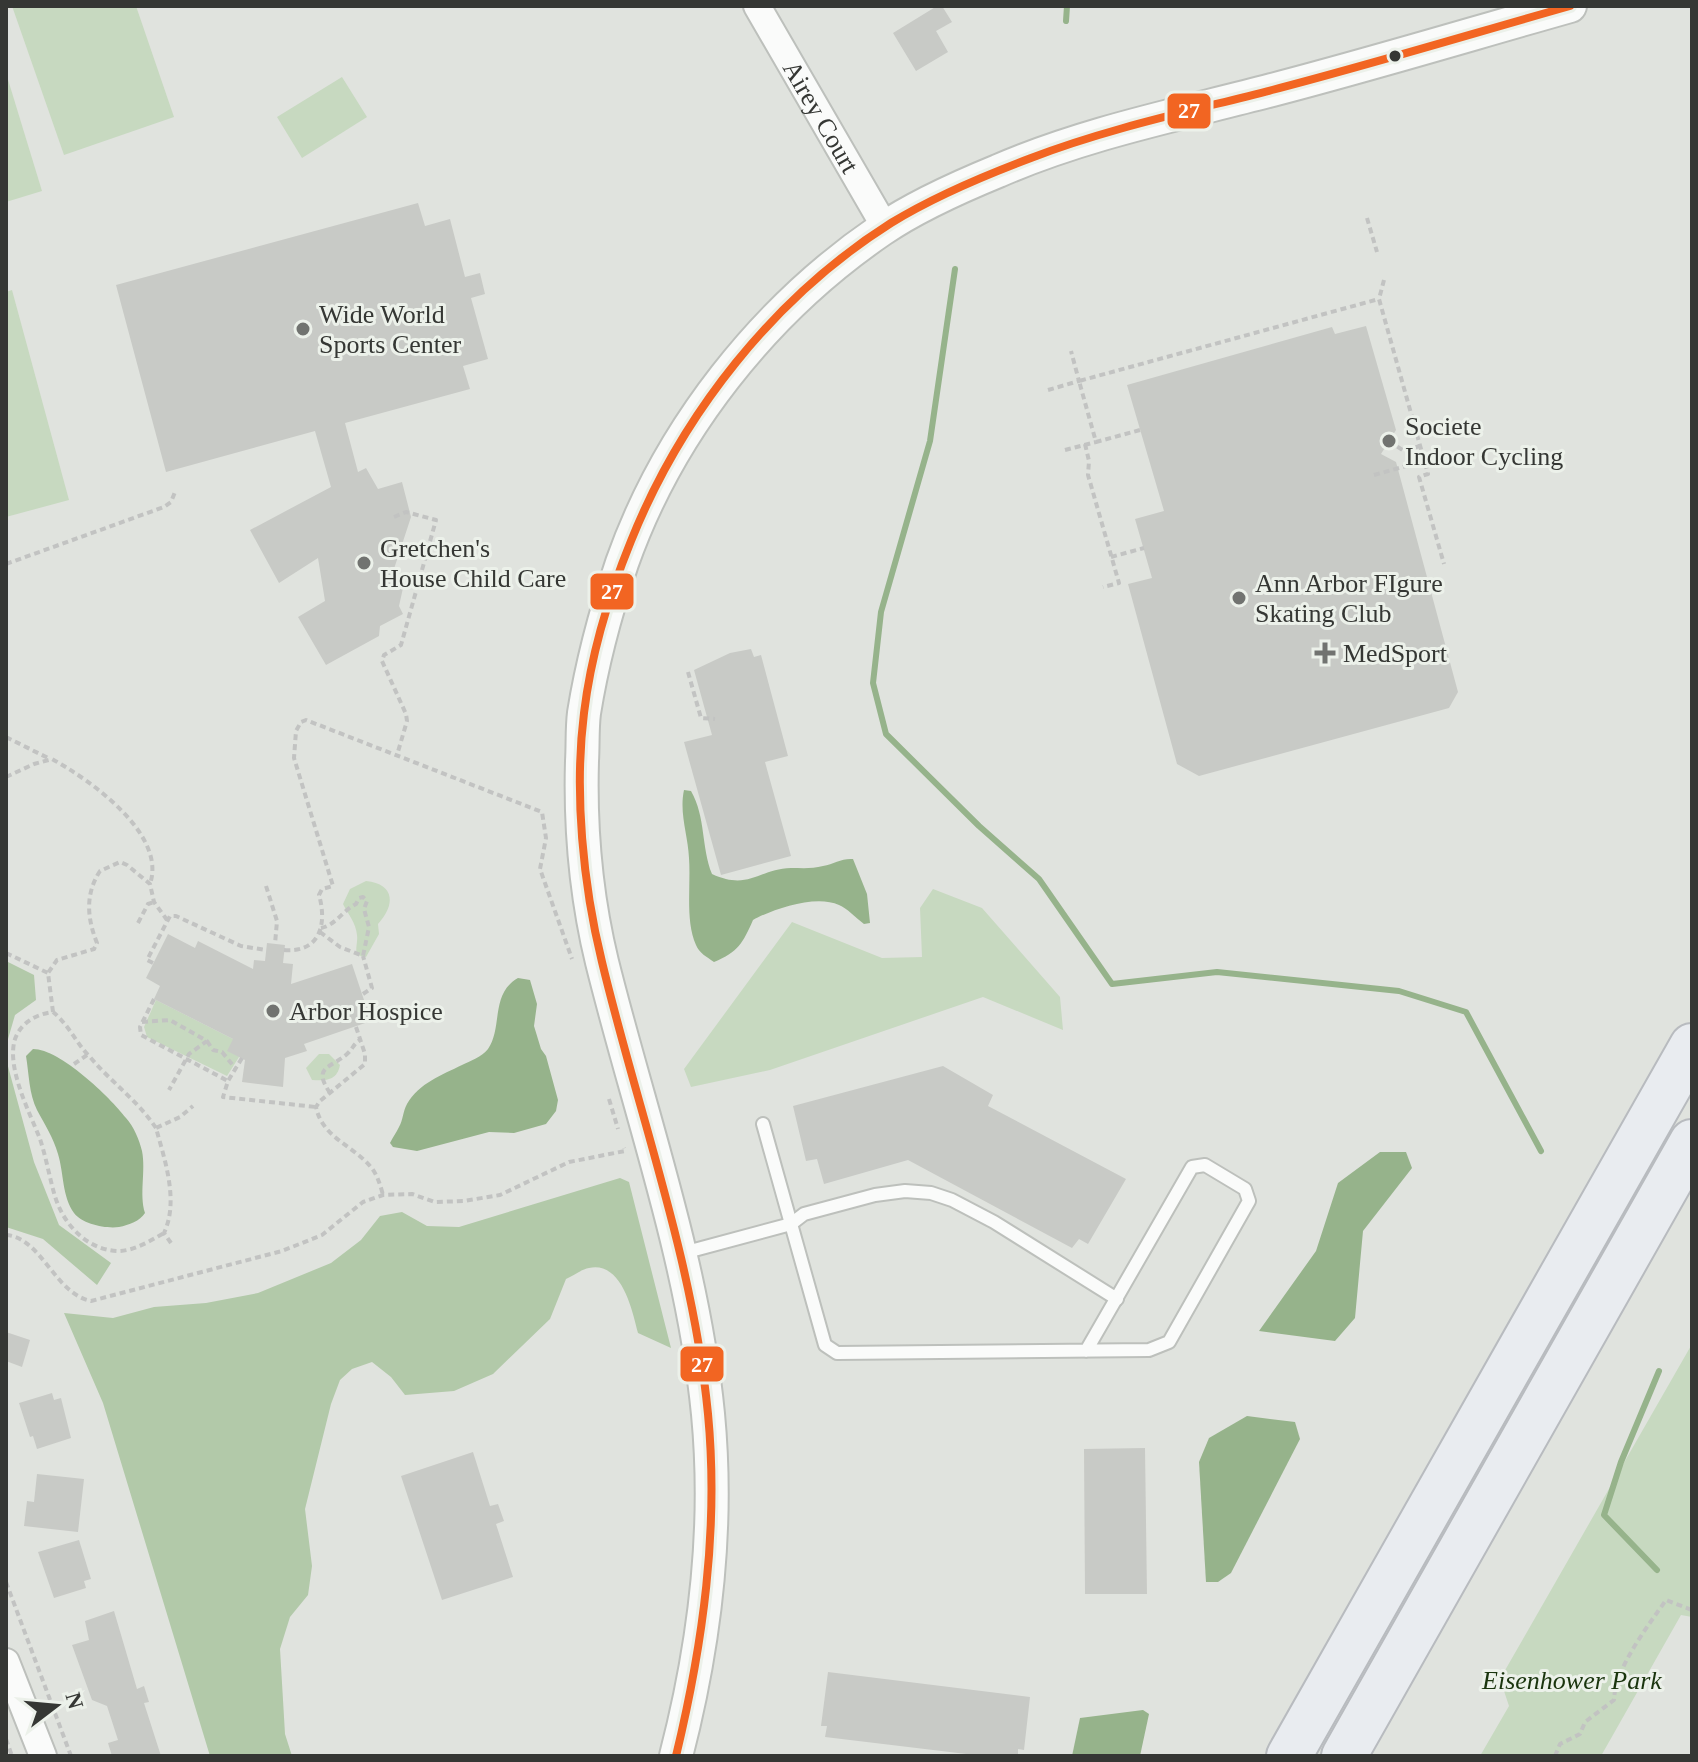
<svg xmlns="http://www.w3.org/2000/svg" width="1698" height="1762" font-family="Georgia,serif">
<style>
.green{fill:#c7d9c0}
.forest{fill:#b2c9a9}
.water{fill:#96b38b}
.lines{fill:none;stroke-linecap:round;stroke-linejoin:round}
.stream{stroke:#96b38b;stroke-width:6}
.building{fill:#c8cac6}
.service-casing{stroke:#bdc0bc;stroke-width:16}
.minor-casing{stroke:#bdc0bc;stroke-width:30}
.tertiary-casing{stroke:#bdc0bc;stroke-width:36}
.motorway-casing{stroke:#b8bbbf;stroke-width:48}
.path{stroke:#c2c3c2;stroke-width:4;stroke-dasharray:6 4;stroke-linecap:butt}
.service{stroke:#fafbfa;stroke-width:12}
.minor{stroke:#fafbfa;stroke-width:26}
.tertiary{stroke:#fafbfa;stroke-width:32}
.motorway{stroke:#e9ecf0;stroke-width:44}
.bus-1-casing{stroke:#ecf1ea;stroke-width:14}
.bus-1{stroke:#f26522;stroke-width:8}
.bus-dot{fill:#353734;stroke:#ecf1ea;stroke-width:3}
.poi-dot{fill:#717370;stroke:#ecf1ea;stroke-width:3}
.labels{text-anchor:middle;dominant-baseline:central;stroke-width:6;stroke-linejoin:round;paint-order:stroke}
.street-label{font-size:26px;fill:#353734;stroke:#ecf1ea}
.poi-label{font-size:26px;fill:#353734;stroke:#ecf1ea;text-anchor:start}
.park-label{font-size:26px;font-style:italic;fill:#1a350e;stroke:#ecf1ea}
.line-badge{stroke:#ecf1ea;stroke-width:3}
.badge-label{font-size:22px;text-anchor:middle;font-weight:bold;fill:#fff}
</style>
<rect width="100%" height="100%" fill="#e0e3de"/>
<g class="green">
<path d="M12,6h124l38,111 -110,38z"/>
<path d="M6,73l36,118 -36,11z"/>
<path d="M342,77l25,40 -65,41 -25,-41z"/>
<path d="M12,290l57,210 -63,17v-225z"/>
<path d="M366,881c30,3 29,25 12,43l1,10 -13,23 -9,-2c-2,-7 1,-13 0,-20 -1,-12 -9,-21 -14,-31l7,-15z"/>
<path d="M933,889l49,19 78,89 3,33 -80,-33 -213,73 -79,17 -7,-18 108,-147 90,36 40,-1 -2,-49z"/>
<path d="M156,1000l77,39 6,18 -12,19 -80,-39 -3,-10z"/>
<path d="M319,1054h10l11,11c-3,16 -15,16 -28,15l-6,-12z"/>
<path d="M1692,1344v273l-11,-2 -80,141h-121l29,-50 -9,-27z"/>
</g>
<g class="forest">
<path d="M6,961l28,14 2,25 -21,15 -9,31z"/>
<path d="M6,1059l28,103 25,63 52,38 -14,22 -54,-46 -37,-12z"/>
<path d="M620,1178l9,4 42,166 -33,-15c-6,-23 -16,-72 -49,-65 -7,1 -16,8 -23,11l-16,40 -57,55 -39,17 -49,4 -14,-18 -19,-15 -20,7 -12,11 -9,24 -26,105 7,57 -4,29 -18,22 -10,32 5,85 7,22h-82l-107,-353 -39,-90 49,5 41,-11 52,-4 52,-10 73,-30 30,-23 19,-24 22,-4 25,14 32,1z"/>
</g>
<g class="water">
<path d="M684,790l7,1c15,26 10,56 21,83 37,17 46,-5 79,-6 11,0 21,1 32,-2 11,-2 19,-8 30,-7l14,35 3,29 -6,1c-8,-6 -17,-16 -25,-19 -23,-11 -66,4 -86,15 -10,23 -15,32 -39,42 -7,-5 -15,-9 -18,-17 -11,-24 -5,-60 -7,-87 -1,-23 -10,-45 -5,-68z"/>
<path d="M518,978l12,2 7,24 -3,22 7,23 5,7 12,44 -2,11 -10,13 -32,9 -25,-1 -72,19 -24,-4 -3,-4c3,-6 6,-10 9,-16 4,-7 4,-16 8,-23 12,-21 35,-29 55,-39 8,-4 20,-8 26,-16 15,-22 2,-55 30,-71z"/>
<path d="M33,1049c27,0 77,48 93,69 8,9 13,21 16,33 4,20 -3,43 3,62 -5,8 -16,12 -26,14 -13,2 -37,-3 -45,-14 -12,-17 -10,-39 -16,-59 -5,-17 -13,-29 -21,-44 -8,-16 -8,-36 -11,-54z"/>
<path d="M1380,1152h26l6,16 -49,63 -8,87 -20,23 -76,-10 57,-80 22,-68z"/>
<path d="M1247,1416l48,6 5,17 -69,134 -13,9h-12l-7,-120 10,-24z"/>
<path d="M1143,1710l6,4 -9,42h-68l8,-38z"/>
</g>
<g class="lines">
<g class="stream">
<path d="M1066,21l1,-15"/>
<path d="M955,269l-25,172 -49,171 -8,71 13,51 93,92 60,53 73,105 105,-12 182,19 67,21 75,139"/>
<path d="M1657,1570l-53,-55 17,-53 38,-91"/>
</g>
</g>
<g class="building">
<path d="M937,6h5l10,16 -16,9 12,21 -32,19 -23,-38z"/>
<path d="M418,203l7,23 25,-7 15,58 15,-4 5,21 -14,4 17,61 -25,7 7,23 -125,34 13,49 8,-4 12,21 24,-7 9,35 -19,58 13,4 -6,27 4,8 -23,12 -1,10 -53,29 -28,-48 27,-16 -7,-43 -39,25 -29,-53 81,-43 -16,-56 -149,41 -50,-187z"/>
<path d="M1366,326l30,104 -15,24 15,8 62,230 -9,16 -250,68 -22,-12 -49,-180 24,-6 -17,-59 29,-8 -37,-126 205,-58 3,7z"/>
<path d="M751,649l3,8 7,-2 27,101 -23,6 26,94 -70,19 -37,-133 28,-7 -18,-65 36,-17z"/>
<path d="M168,934l27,14 3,-7 55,28 1,-9 11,1 2,-18 18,2 -2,18 10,1 -2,20 61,-20 19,57 -67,23 3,7 -22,7 -2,29 -41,-5 3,-22 -18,-9 6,-12 -79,-40 6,-13 -14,-8z"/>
<path d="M943,1066l50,29 -5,11 138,73 -38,65 -9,-5 -7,9 -164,-88 -84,24 -7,-25 -11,2 -13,-55z"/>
<path d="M6,1332l24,8 -8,27 -16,-6z"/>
<path d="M52,1393l2,7 7,-2 10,40 -34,11 -4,-13 -3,1 -11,-34z"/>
<path d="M1145,1448l2,146h-62l-1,-145z"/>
<path d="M473,1452l17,54 8,-2 6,17 -8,3 17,53 -71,23 -41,-124z"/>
<path d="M37,1474l47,5 -6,53 -54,-6 3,-25 7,1z"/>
<path d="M79,1540l12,39 -7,2 2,7 -32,10 -16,-46z"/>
<path d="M114,1611l23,78 7,-3 5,16 -5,1 17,53h-49l-4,-13 10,-3 -11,-34 -15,-6 -20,-55 17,-5 -4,-19z"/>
<path d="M828,1672l202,25 -6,53 -6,-1v7h-35l-158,-19 2,-11h-6z"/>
</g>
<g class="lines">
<g class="service-casing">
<g id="service">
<path d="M763,1124l62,221 12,8 312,-3 20,-8 80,-141 -4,-12 -40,-24 -13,2 -106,184"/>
<path d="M683,1253l108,-29 13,-10 71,-19 30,-4 26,2 21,7 42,22 123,77"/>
</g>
</g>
<g class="minor-casing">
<g id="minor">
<path id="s1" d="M757,6l128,221"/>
<path d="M6,1662l37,94"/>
</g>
</g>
<g class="tertiary-casing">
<path id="tertiary" d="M676,1756c29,-112 43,-227 32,-342 -15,-154 -69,-303 -106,-452 -16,-66 -22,-133 -20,-201 1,-16 0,-32 2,-48 8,-50 22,-102 38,-150 47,-133 142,-253 259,-333 35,-24 78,-43 117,-59 87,-38 183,-57 274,-81 100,-26 199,-56 298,-84"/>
</g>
<g class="motorway-casing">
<g id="motorway">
<path d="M1289,1756l403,-710"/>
<path d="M1344,1756l348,-614"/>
</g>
</g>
<g class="path">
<path d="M1367,218l10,34"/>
<path d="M1384,280l-5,19 49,175 -9,3 25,87"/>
<path d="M1048,390l31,-9 -8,-30"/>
<path d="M1140,430l-44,12 -17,-61 300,-82"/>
<path d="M1389,441l15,10 16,-5"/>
<path d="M1085,444l4,17 -1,14 31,108 -16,4"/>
<path d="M1065,450l31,-8"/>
<path d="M1374,475l50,-14"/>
<path d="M394,517l12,-5 30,8 -35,125 -17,10 -2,6 24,53 1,7 -10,34"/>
<path d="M1111,557l33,-9"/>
<path d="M6,564l158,-57 7,-5 4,-10"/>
<path d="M688,672l13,46 14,1"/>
<path d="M6,737l44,22"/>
<path d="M6,777l28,-13 18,-5c38,21 115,75 98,125"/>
<path d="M266,886l11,35 -2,23"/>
<path d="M138,923l10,-19 6,-2"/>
<path d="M320,932l20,15 23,9 6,-29 -5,-18 3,-8 -4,-4 -4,1 -3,6c-14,7 -20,21 -35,24"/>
<path d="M284,950c37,3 43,-27 35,-55l3,-6 11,-3 -39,-128 2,-27 5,-9 5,-2 236,92 4,26 -6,31 32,90"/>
<path d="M6,953l42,20"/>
<path d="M153,963l-6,-3 23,-44h6l65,30 25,4"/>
<path d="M363,994l9,-6 -9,-32"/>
<path d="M154,999l-14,28 1,8 87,46"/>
<path d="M53,1012l-5,-39 9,-13 37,-11 3,-6c-10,-25 -12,-49 3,-72l20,-9 7,3 23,19 4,18 13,18"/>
<path d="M142,1022l28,-2 37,21 -18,13 -20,36"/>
<path d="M356,1027l9,27v10l-45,37 -4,6c6,30 36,38 54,59 7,8 10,18 13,29"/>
<path d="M207,1041l6,9 9,2 14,17"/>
<path d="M242,1058l-14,23 -5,16 93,10"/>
<path d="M74,1064l13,-9"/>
<path d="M330,1093c-18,-27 0,-24 17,-39 6,-5 6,-10 13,-14"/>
<path d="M609,1099l9,30"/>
<path d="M156,1128c-18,-27 -45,-46 -66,-71 -14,-14 -21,-32 -37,-45 -16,2 -32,10 -38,27 -9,29 15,74 25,100 6,18 9,36 14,54 8,30 32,57 64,58 16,0 32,-10 46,-18"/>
<path d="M6,1235c35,2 49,59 85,66l191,-50 40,-16 41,-33 20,-7 29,-1 23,8 29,-1 36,-6 69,-33 56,-11 -1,-3"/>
<path d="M171,1243l-7,-10c15,-32 1,-72 -8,-105l24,-11 13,-11"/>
<path d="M6,1582l65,174"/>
<path d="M6,1739l6,17"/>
<path d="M1555,1756l5,-12 20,-10 5,-12 29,-22c1,-32 34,-74 52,-100l26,10"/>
</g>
<use href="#service" class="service"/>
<use href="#minor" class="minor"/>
<use href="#tertiary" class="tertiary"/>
<use href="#motorway" class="motorway"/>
<g class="bus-1-casing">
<path id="bus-1" d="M676,1756c27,-112 43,-227 32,-342 -15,-155 -70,-302 -106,-452 -19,-77 -28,-170 -18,-249 7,-58 25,-118 47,-172 51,-127 143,-244 260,-318 44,-27 92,-47 140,-65 78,-30 160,-47 241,-68 100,-26 199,-56 298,-84"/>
</g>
<use href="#bus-1" class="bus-1"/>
</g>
<circle class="bus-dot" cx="1395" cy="56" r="7"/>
<g class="poi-dot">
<circle cx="303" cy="329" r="8"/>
<circle cx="1389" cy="441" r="8"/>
<circle cx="364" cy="563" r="8"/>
<circle cx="1239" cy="598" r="8"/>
<path d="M1321 641h8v8h8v8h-8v8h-8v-8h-8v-8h8z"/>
<circle cx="273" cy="1011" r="8"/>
</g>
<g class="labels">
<g class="street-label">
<text stroke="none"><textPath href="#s1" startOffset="128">Airey Court</textPath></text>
</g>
<g class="poi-label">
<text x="319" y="314">Wide World<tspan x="319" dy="30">Sports Center</tspan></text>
<text x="1405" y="426">Societe<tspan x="1405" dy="30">Indoor Cycling</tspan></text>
<text x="380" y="548">Gretchen's<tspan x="380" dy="30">House Child Care</tspan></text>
<text x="1255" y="583">Ann Arbor FIgure<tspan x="1255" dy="30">Skating Club</tspan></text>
<text x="1343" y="653">MedSport</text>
<text x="289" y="1011">Arbor Hospice</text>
</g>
<g class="park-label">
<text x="1572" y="1680">Eisenhower Park</text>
</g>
</g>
<g class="line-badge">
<rect x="1166" y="92" width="46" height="38" rx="8" fill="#f26522"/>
<rect x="589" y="572" width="46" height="39" rx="8" fill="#f26522"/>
<rect x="679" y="1345" width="46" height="38" rx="8" fill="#f26522"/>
</g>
<g class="badge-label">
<text x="1189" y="118">27</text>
<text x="612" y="599">27</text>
<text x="702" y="1372">27</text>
</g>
<rect width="1698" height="1762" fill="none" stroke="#353734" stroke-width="16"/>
<g transform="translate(56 1706) rotate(74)" stroke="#ecf1ea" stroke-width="6" paint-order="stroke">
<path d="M0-6L14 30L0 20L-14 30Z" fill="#353734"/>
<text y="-12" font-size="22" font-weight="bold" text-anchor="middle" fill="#353734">N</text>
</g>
</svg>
